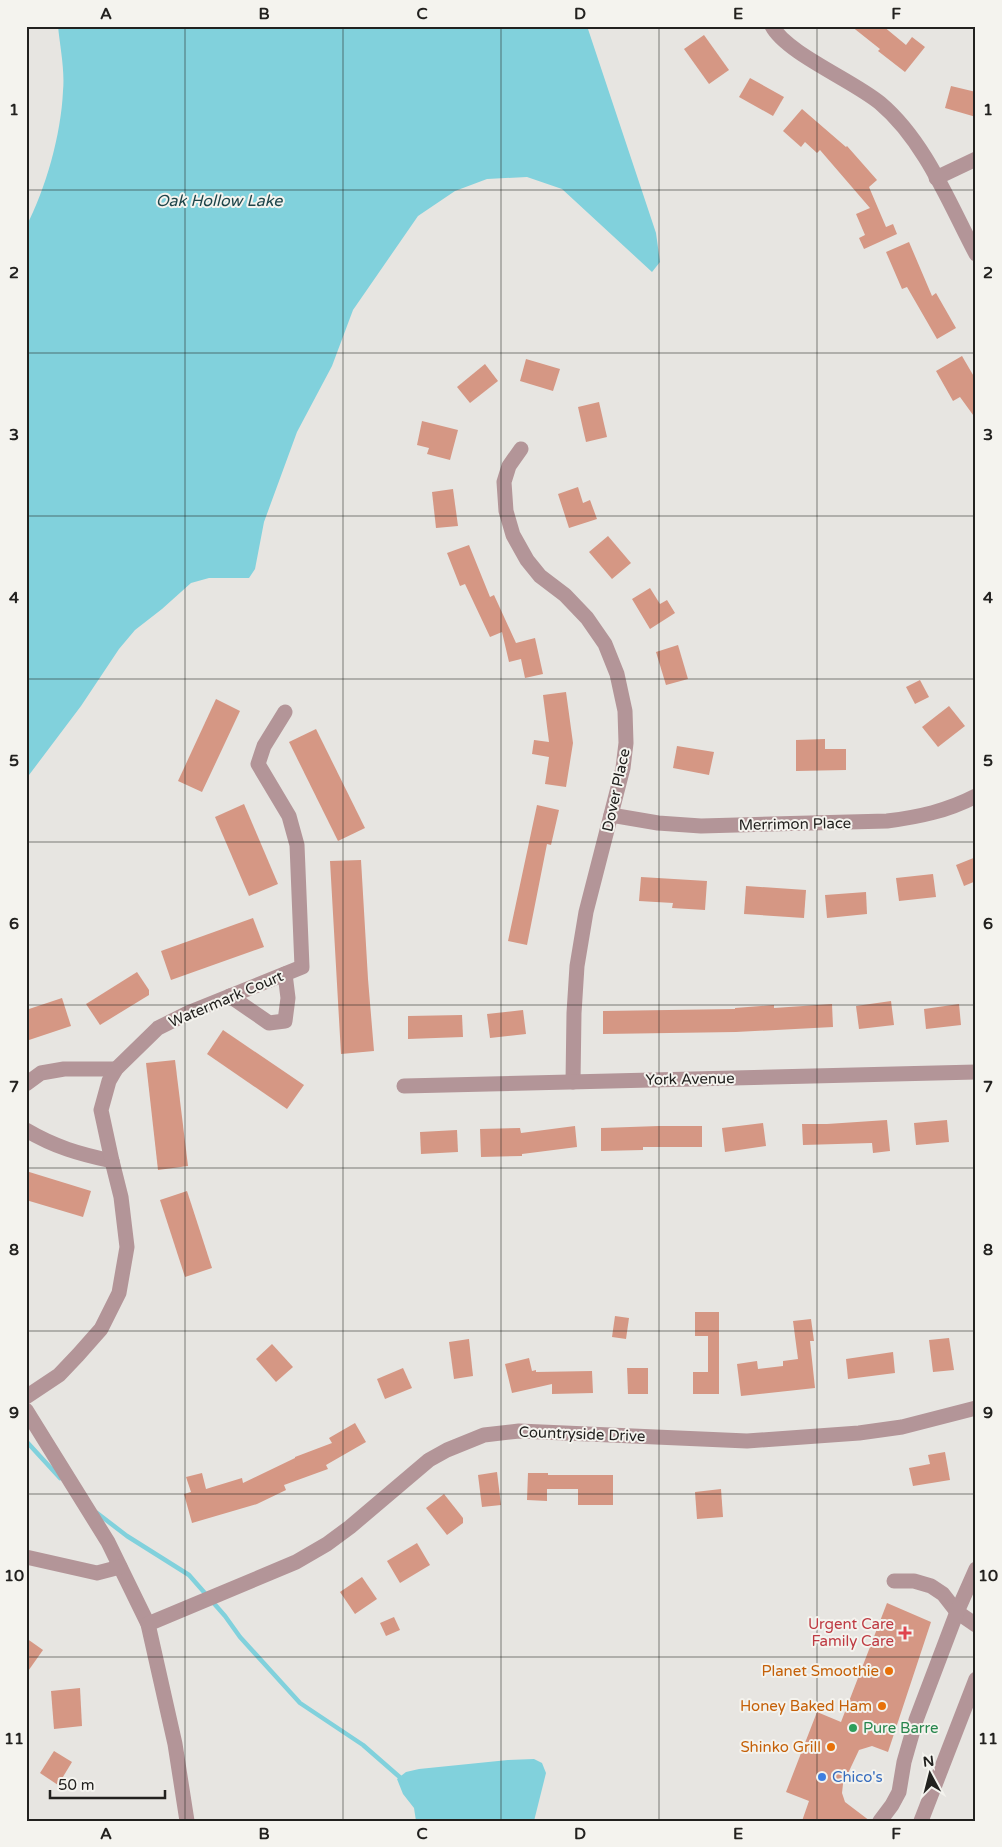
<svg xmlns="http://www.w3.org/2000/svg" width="1002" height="1847" font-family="'Varela Round',sans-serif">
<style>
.water{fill:#81d1dc}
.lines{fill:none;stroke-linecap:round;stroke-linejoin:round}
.stream{stroke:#81d1dc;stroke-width:4.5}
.building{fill:#d59784}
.minor{stroke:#b39598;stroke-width:15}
.grid{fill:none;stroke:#22211f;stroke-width:1;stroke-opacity:0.55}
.health-dot{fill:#e0444e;stroke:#f4f3ee;stroke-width:2}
.food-dot{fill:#e8710a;stroke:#f4f3ee;stroke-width:2}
.leisure-dot{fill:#2e9e5b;stroke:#f4f3ee;stroke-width:2}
.shop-dot{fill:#3f7fe0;stroke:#f4f3ee;stroke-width:2}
.labels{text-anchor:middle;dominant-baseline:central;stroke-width:4;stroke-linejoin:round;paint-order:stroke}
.street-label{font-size:15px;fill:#22211f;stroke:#f4f3ee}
.health-label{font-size:15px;fill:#be3a42;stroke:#f4f3ee;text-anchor:end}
.food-label{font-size:15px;fill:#c56008;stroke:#f4f3ee;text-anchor:end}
.leisure-label{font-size:15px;fill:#27864d;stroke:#f4f3ee;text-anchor:start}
.shop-label{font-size:15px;fill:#366cbe;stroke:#f4f3ee;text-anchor:start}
.water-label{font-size:16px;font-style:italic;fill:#1e454a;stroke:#f4f3ee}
.neatline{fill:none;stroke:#22211f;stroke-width:2}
.grid-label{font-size:16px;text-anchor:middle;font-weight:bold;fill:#22211f}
</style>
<rect width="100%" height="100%" fill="#e7e5e1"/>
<g class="water">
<path d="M58,26h529l69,207 4,29 -8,10 -90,-83 -35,-12 -40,2 -32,12 -37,25 -65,94 -21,56 -35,66 -33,90 -9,47 -6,9h-40l-18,5 -29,26 -27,21 -16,19 -38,57 -55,73v-552c20,-39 35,-92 37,-136 2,-21 -3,-44 -5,-65z"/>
<path d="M534,1759l8,4 4,10 -12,48h-118l-2,-13 -11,-14 -6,-15 9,-7 13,-3 89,-9z"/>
</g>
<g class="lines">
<g class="stream">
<path d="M26,1441l34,37"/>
<path d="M97,1513l30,23 62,39 36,41 15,21 60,66 63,42 40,35"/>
</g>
</g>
<g class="building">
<path d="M851,26h32l23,19 6,-8 13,10 -20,25 -27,-21 2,-2z"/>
<path d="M704,35l25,35 -20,14 -25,-35z"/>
<path d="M750,78l34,19 -11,19 -34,-19z"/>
<path d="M951,86l25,6v25l-31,-9z"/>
<path d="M802,109l44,38 1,-1 30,34 -8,7 17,40 7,-3 4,10 -33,15 -5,-11 6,-3 -9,-21 14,-6 -50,-58 -3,3 -12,-11 -4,5 -18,-16z"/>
<path d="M909,242l23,54 4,-3 20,35 -19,11 -30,-52 -5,2 -16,-37z"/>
<path d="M962,356l14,24v39l-16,-22 -7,4 -17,-30z"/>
<path d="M526,359l34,10 -7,22 -33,-10z"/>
<path d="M485,364l13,17 -28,22 -13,-16z"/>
<path d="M599,402l8,35 -21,5 -8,-35z"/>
<path d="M422,421l36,9 -8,30 -23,-6 2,-6 -12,-3z"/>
<path d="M578,487l5,16 7,-3 7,19 -28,9 -11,-34z"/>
<path d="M453,489l5,37 -22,2 -4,-36z"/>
<path d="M608,536l23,27 -19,16 -23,-27z"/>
<path d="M469,545l21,52 4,-2 22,48 19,-5 8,36 -18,4 -4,-19 -12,3 -7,-30 -12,5 -25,-53 -5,2 -13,-33z"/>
<path d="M650,588l10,16 7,-4 8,13 -25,16 -18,-30z"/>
<path d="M678,645l10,34 -22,6 -10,-33z"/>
<path d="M920,680l9,17 -14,7 -9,-17z"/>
<path d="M566,692l7,51 -7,44 -21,-3 4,-27 -17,-3 2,-14 15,2 -6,-47z"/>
<path d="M216,699l24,12 -38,81 -24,-11z"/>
<path d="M949,706l16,20 -27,21 -16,-20z"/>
<path d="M316,729l49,99 -27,13 -49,-99z"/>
<path d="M825,739v10h21v21l-50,1v-31z"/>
<path d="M677,746l37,6 -5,23 -36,-7z"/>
<path d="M244,804l34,80 -29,12 -34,-79z"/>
<path d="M537,805l22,5 -8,35 -4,-1 -20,101 -19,-4z"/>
<path d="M976,857v24l-12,5 -8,-21z"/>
<path d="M361,860l7,119 6,72 -33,3 -11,-193z"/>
<path d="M933,874l3,23 -37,4 -3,-23z"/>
<path d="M641,877l66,4 -2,29 -33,-2 1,-5 -34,-2z"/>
<path d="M746,886l60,4 -2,28 -60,-4z"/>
<path d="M866,892l1,22 -40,4 -2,-23z"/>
<path d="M253,918l11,29 -93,33 -10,-29z"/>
<path d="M137,972l12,18v5l-49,30 -14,-21z"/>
<path d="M62,998l9,28 -45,15v-31z"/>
<path d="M891,1001l3,24 -35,4 -3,-23z"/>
<path d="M832,1004l1,23 -97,5 -133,2v-23l132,-2v-1l39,-3v3z"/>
<path d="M959,1004l2,21 -35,4 -2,-20z"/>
<path d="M523,1010l3,24 -36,4 -3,-24z"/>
<path d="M462,1015l1,22 -55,2v-23z"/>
<path d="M223,1030l81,55 -17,24 -80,-55z"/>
<path d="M175,1060l13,106 -30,4 -12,-107z"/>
<path d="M887,1120l3,31 -17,2 -1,-10 -69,2 -1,-21h25z"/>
<path d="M947,1120l2,22 -33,3 -2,-22z"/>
<path d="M763,1123l3,23 -41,6 -3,-24z"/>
<path d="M575,1126l2,21 -55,7v2l-41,1 -1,-28 40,-1 1,5z"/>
<path d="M659,1126h43v21h-59v3l-42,1v-23z"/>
<path d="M457,1130l1,22 -37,2 -1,-22z"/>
<path d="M26,1171l65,20 -8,26 -57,-17z"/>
<path d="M187,1191l25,77 -27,9 -25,-77z"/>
<path d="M695,1312h24v82h-26v-22h15v-36h-13z"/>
<path d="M615,1316l14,2 -3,21 -14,-2z"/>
<path d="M811,1319l3,22h-4l5,47 -74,8 -4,-32 20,-3 1,8 25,-3v-5l15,-2 -5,-38z"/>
<path d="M949,1338l5,32 -21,2 -4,-32z"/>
<path d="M469,1339l4,37 -19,3 -5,-37z"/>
<path d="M272,1344l21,23 -17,15 -20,-23z"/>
<path d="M893,1352l2,21 -47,6 -2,-20z"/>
<path d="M529,1358l3,13 4,-1v2l56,-1 1,22 -41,1v-10l-40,9 -7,-29z"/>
<path d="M403,1368l9,20 -27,11 -8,-20z"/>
<path d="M627,1368h21v26h-20z"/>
<path d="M355,1423l11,19 -40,23 2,4 -44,16 2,5 -29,14 -65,19 -8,-29 7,-2 -5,-15 16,-4 4,16 36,-11 1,5 52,-25v-1l37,-14 -3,-5z"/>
<path d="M945,1452l5,28 -37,6 -4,-18 21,-4 -2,-9z"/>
<path d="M497,1472l4,33 -19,2 -4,-32z"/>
<path d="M528,1473h20v2h65v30h-35v-16h-31v12l-20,-1z"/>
<path d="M721,1489l2,28 -26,2 -2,-27z"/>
<path d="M444,1494l19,24v5l-16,12 -21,-27z"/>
<path d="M417,1543l13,22 -30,18 -13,-22z"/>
<path d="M362,1577l15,22 -22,15 -15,-22z"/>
<path d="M887,1603l44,19 -43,130 -16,-6 -13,4 -16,34 -1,9 3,9 25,19h-68l7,-20 -23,-9 31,-80 24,10z"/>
<path d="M394,1617l6,13 -14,6 -6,-13z"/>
<path d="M26,1638l17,12 -17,24z"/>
<path d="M80,1688l2,38 -28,3 -3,-38z"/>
<path d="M54,1751l18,11 -14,23 -18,-12z"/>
</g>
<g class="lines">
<g class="minor">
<path d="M772,26c14,27 82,55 108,77 45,38 69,100 96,151"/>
<path d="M936,178l40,-19"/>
<path d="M521,449l-12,17 -5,16 2,29 7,24 14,25 13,16 25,19 22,23 18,26 12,30 8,37 1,32 -3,25 -37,144 -9,54 -3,47 -1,69"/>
<path d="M611,815l47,8 43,3 186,-5c32,-4 60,-10 89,-25"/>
<path d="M230,996l39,27 16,-2 3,-23 -3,-24"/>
<path d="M26,1084l15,-11 23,-4h52"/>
<path d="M404,1086l572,-14"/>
<path d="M26,1130c29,17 53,24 86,31"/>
<path d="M26,1397l33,-22 19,-20 23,-26 18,-36 8,-46 -6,-50 -9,-36 -11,-51 8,-29 7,-12 42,-41 30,-15 114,-46 -5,-122 -8,-29 -31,-52 6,-18 21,-34"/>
<path d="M26,1410l82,132 40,82 27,120 12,77"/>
<path d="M26,1557l71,16 23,-6"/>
<path d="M894,1581h20l17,5 12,8 14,18 19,13"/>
<path d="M148,1624l148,-62 31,-18 23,-17 79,-67 18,-10 37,-15 35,-4 228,10 112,-8 43,-6 74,-19"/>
<path d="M880,1821l12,-16 7,-13 5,-30 12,-42 41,-108 19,-43"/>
<path d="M921,1821l55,-142"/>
</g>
</g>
<path class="grid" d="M185,26v1795M343,26v1795M501,26v1795M659,26v1795M817,26v1795M26,190h950M26,353h950M26,516h950M26,679h950M26,842h950M26,1005h950M26,1168h950M26,1331h950M26,1494h950M26,1657h950"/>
<path class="health-dot" d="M902.5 1625.5h5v5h5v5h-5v5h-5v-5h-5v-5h5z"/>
<g class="food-dot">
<circle cx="889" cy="1671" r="5"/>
<circle cx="882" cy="1706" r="5"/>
<circle cx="831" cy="1747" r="5"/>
</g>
<circle class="leisure-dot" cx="853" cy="1728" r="5"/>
<circle class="shop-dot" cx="822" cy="1777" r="5"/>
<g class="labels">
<g class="street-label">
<text transform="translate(616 790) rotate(-78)">Dover Place</text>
<text transform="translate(795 824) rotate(-1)">Merrimon Place</text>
<text transform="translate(226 999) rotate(-23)">Watermark Court</text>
<text transform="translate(690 1079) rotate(-1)">York Avenue</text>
<text transform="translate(582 1434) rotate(2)">Countryside Drive</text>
</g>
<g class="health-label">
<text x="894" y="1624">Urgent Care<tspan x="894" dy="17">Family Care</tspan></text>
</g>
<g class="food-label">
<text x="879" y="1671">Planet Smoothie</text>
<text x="872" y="1706">Honey Baked Ham</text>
<text x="821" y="1747">Shinko Grill</text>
</g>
<g class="leisure-label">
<text x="863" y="1728">Pure Barre</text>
</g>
<g class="shop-label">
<text x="832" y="1777">Chico's</text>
</g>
<g class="water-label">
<text x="219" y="201">Oak Hollow Lake</text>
</g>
</g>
<rect width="1002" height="1847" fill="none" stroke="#f4f3ee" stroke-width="55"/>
<g transform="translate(930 1774) rotate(353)" stroke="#f4f3ee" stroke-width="4" paint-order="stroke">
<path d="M0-4L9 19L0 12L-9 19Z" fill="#22211f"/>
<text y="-8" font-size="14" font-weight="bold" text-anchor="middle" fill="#22211f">N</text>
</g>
<path d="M50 1790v8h115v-8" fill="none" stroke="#22211f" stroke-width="2.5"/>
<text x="58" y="1790" font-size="15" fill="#22211f" stroke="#f4f3ee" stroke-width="4" paint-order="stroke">50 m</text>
<rect x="28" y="28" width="946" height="1792" class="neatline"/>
<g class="grid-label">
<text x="106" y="19">A</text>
<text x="264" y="19">B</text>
<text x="422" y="19">C</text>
<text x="580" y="19">D</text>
<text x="738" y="19">E</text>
<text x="896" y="19">F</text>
<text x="14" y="115">1</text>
<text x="988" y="115">1</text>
<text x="14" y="278">2</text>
<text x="988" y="278">2</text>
<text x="14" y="440">3</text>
<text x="988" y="440">3</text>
<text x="14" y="603">4</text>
<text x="988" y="603">4</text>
<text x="14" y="766">5</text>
<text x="988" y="766">5</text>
<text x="14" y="929">6</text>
<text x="988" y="929">6</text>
<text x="14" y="1092">7</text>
<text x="988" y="1092">7</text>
<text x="14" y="1255">8</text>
<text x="988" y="1255">8</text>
<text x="14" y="1418">9</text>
<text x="988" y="1418">9</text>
<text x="14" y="1581">10</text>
<text x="988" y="1581">10</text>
<text x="14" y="1744">11</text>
<text x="988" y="1744">11</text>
<text x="106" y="1839">A</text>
<text x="264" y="1839">B</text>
<text x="422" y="1839">C</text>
<text x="580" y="1839">D</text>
<text x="738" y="1839">E</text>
<text x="896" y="1839">F</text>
</g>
</svg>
